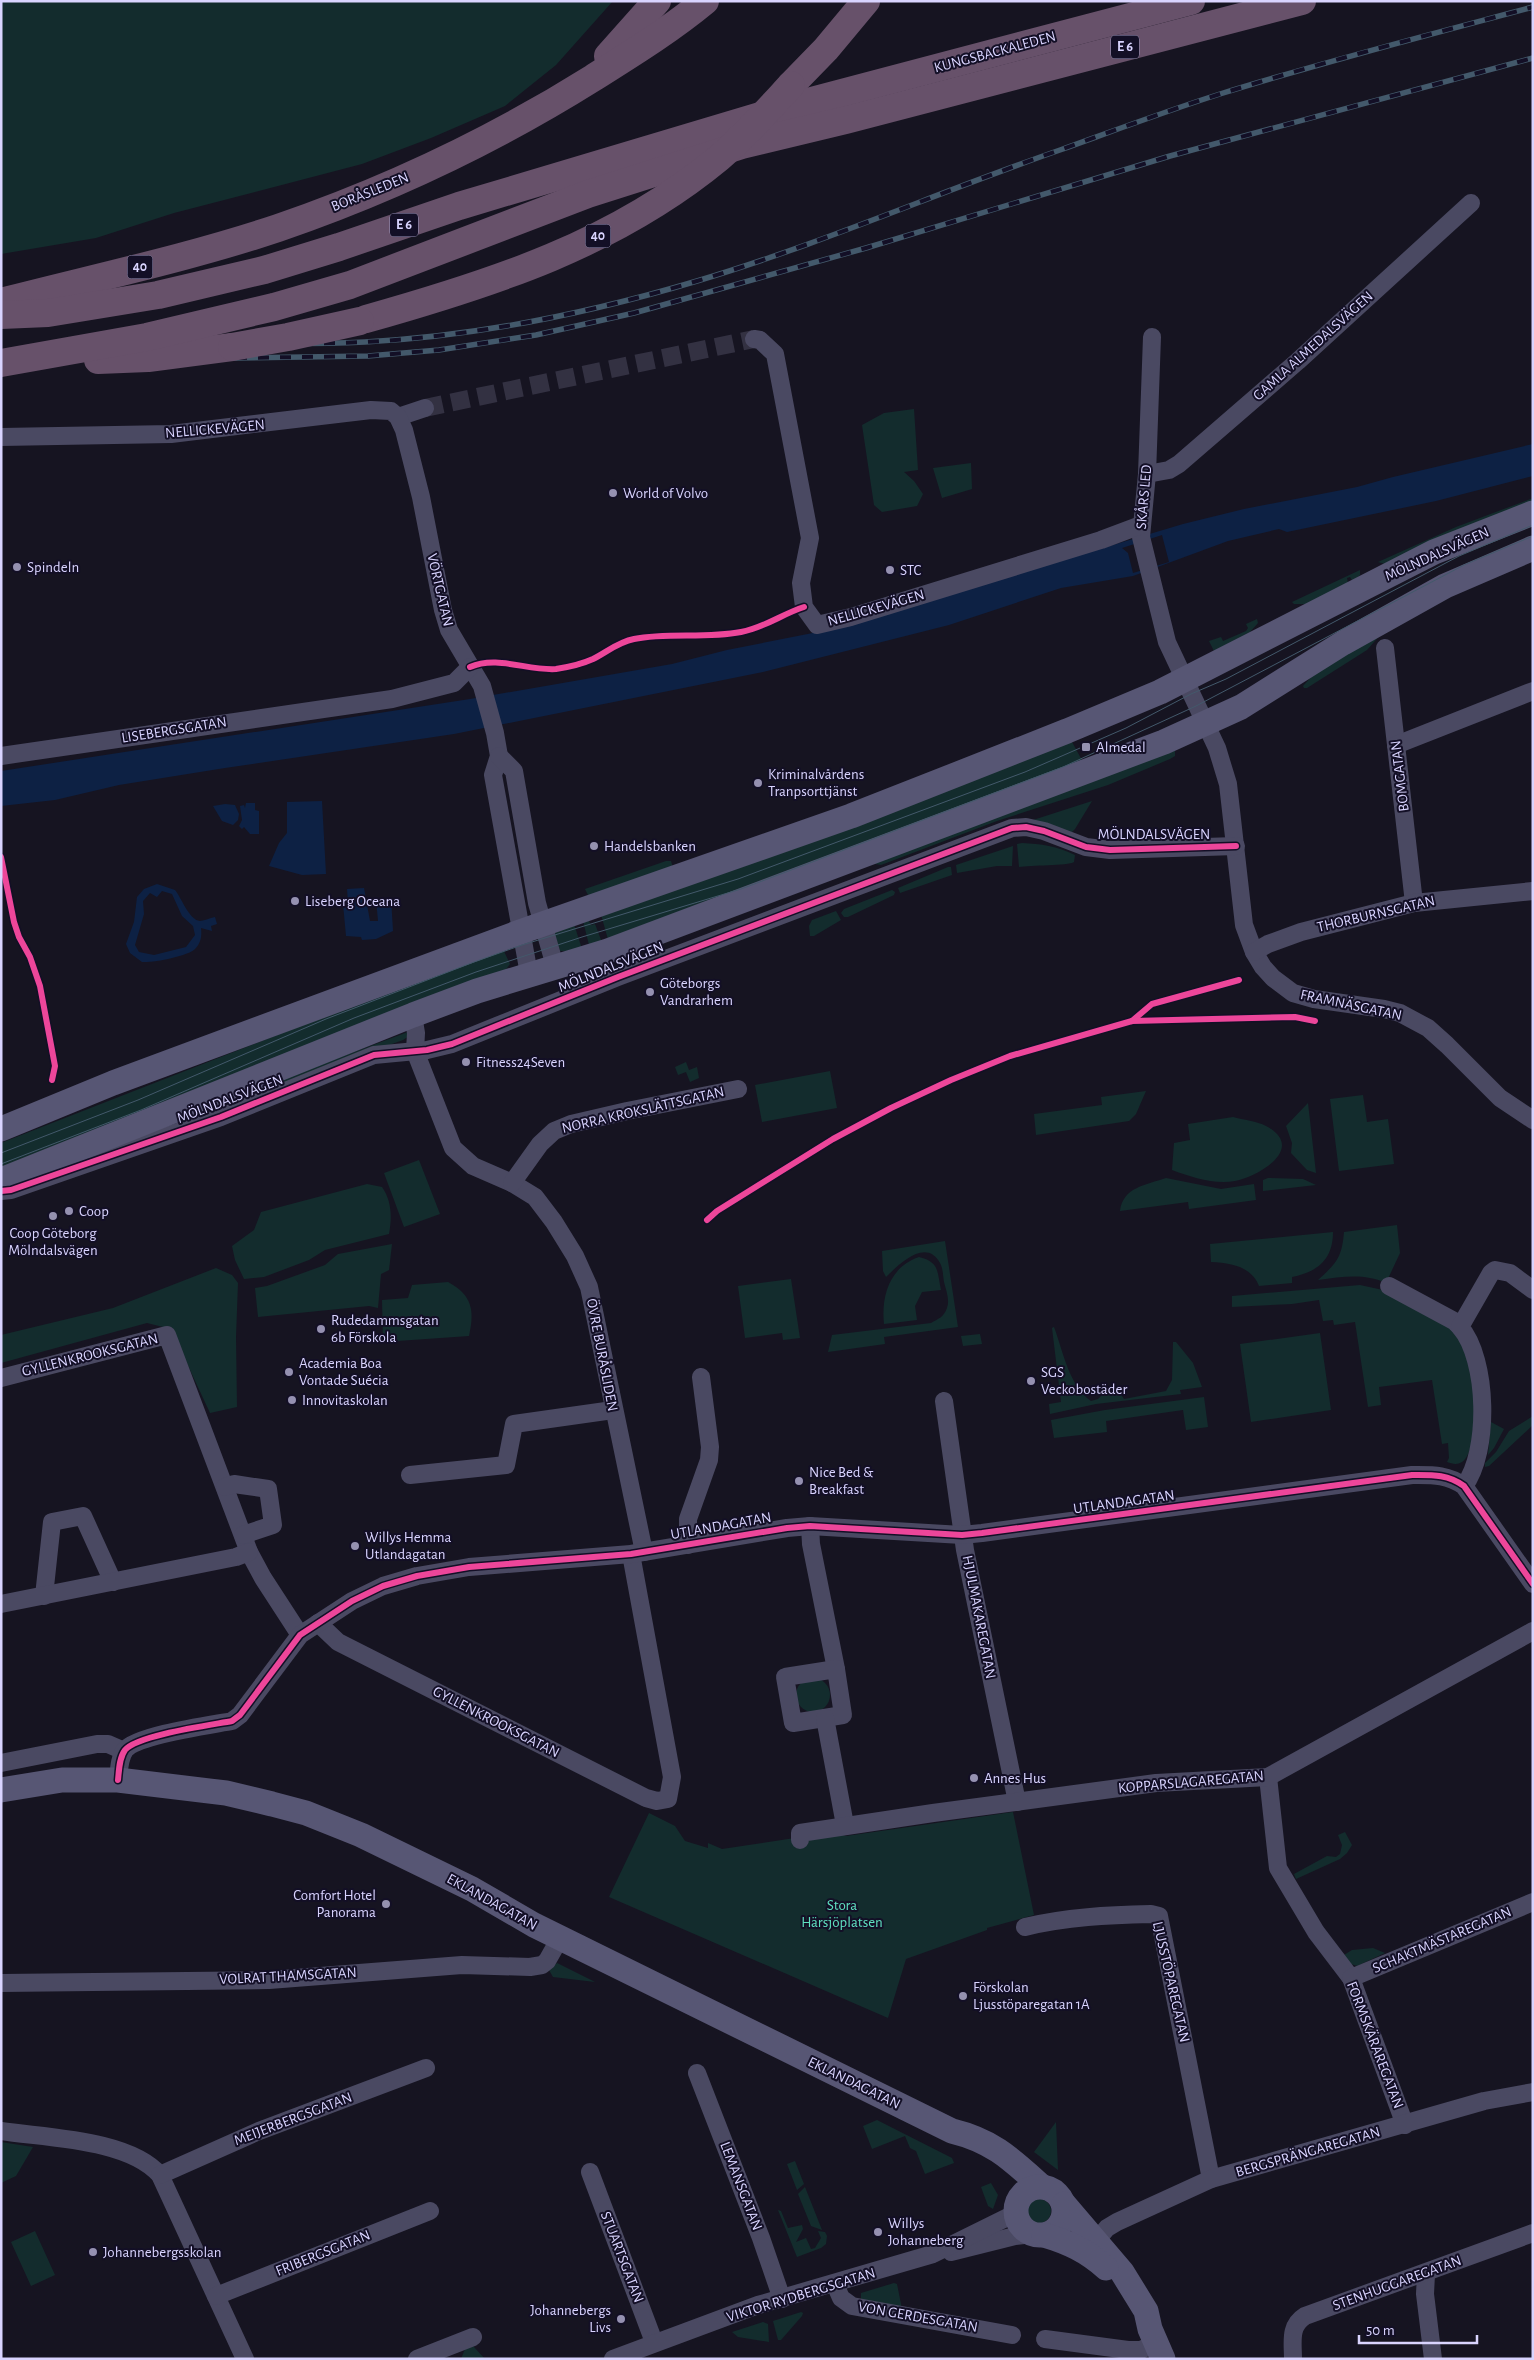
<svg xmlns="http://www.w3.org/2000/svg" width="1534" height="2360" font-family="'Alegreya Sans',sans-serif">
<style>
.green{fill:#132c2d}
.water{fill:#0d2144;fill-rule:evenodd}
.pier{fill:#161421}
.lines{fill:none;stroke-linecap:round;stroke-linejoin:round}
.street-tunnel{stroke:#333142;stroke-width:18;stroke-dasharray:18 9;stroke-linecap:butt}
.street{stroke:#4a4962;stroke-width:18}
.secondary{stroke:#575674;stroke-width:25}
.highway{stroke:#67516a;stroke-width:28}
.tram{stroke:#43596b;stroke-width:1}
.rail-casing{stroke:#43596b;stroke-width:5.5}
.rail{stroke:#130f26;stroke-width:4;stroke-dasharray:11;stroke-linecap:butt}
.highway-bridge{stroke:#67516a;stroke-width:28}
.cycleway-casing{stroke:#130f26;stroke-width:9}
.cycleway{stroke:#ed469a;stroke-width:6}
.poi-dot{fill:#9591b1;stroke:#130f26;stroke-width:2}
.labels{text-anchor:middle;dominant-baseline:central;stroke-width:4;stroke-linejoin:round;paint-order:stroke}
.shield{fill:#130f26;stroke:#9e99be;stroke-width:1}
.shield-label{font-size:14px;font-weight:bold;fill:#d9d4ff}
.street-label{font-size:15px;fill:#d9d4ff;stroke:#130f26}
.poi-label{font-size:15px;fill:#d9d4ff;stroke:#130f26;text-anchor:start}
.park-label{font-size:15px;fill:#5fe0c0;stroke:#130f26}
</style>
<rect width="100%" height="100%" fill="#161421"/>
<g class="green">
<path d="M1,1h612l-57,64 -51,41 -74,32 -69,26 -188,49 -78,25 -95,16z"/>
<path d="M914,409l4,61 -14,2 10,9 9,13 -6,12 -35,6 -8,-7 -12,-80 22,-12z"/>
<path d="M971,463l1,26 -30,9 -9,-30z"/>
<path d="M1533,498v7l-148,59 -7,-2 78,-35z"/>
<path d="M1360,570v5l-7,7 -3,-5 -3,1 1,5 -41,21h-13l-2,-2z"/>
<path d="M1257,619l1,4 -8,9 -36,19 -5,-10 12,-4 2,4 23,-10 2,-3 -2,-4z"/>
<path d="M1381,634l-14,16 -60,38h-3l-1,-2 11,-12z"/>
<path d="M1071,740l13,24 -475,179 -9,-32 369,-129z"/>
<path d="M1175,750v6l-5,3 -62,26 -111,36 -116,44 -11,-2z"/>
<path d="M1092,801l-17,28 -5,5 -37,-14z"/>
<path d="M1022,843c19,1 35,3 53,12l-1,7c-6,4 -44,3 -55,5l-2,-23z"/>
<path d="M1013,846l-1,20h-15l-40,7 -1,-8z"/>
<path d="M666,861h5l2,7 -83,31 -5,-10z"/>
<path d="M948,867h3l1,8 -52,18 -2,-5z"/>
<path d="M892,890l3,2 -1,3 -46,22h-4l-3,-4 3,-4z"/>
<path d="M836,911l5,9 -27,16h-4l-1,-10 3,-6z"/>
<path d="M588,919l3,6 4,-1 8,21 -13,4 -7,-28z"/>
<path d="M573,921l10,31 -23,-1 -8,-23z"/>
<path d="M502,947l8,17 -6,8 -503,200v-29z"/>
<path d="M408,1032l1,4 -6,4 -128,47h-10l3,-3z"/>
<path d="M686,1062l3,8 8,-3 2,11 -9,4 -4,-10 -8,3 -3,-8z"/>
<path d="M830,1071l7,37 -75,14 -7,-37z"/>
<path d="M1146,1091l-10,23 -7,7 -93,14 -2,-21 68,-9 -1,-8z"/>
<path d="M1363,1095l4,27 21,-3 6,45 -55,7 -9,-72z"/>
<path d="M1308,1103l8,70 -9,-3 -16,-17 1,-10 -6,-17z"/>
<path d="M1233,1117c10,3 24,4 33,9 41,22 -7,50 -31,55 -20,4 -44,-4 -63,-11l2,-27 16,-3 -2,-16z"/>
<path d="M419,1160l21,54 -36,13 -20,-54z"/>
<path d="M1166,1178l55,11 33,-5 2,16 -67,9 -1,-7 -68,9c3,-24 26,-26 46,-33z"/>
<path d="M1268,1178l35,1 13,6 -53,6v-11z"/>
<path d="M367,1184l15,3c10,14 10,31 7,47l-64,16 -16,10 -45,17 -20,2 -9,-19 -3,-14 22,-16 7,-18z"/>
<path d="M1397,1225l3,28 -14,30c-23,-10 -43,-6 -68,-3 19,-17 24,-23 26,-48z"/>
<path d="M1333,1232c0,28 -16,40 -41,45v6l-33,3c-8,-20 -28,-23 -48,-24l-1,-18z"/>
<path d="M945,1241l13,86 -74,10 1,7 -57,8 4,-17 99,-12c7,-4 13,-6 16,-15 3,-8 -1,-18 -3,-26 -1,-6 -1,-14 -4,-19 -14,-26 -42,2 -54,14l-3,-6 -1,-20z"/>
<path d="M392,1244l-3,26 -8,4 -3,34 -9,-2 -111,11 -3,-29 12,-2 58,-21 13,-11z"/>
<path d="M919,1257c21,5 18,15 22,33l-19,2 -7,14 2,14 -33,4c-3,-29 6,-57 35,-67z"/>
<path d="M216,1268l16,7 6,8 -2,54 1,70 -27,6 -39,-84 -24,-6 -146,40v-28l112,-27z"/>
<path d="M791,1279l9,59 -17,2 -1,-7 -37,5 -7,-52z"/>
<path d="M448,1282c24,13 27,28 21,54l-86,6 -1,-42 26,-2 4,-13z"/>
<path d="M1360,1285l23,5 74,39c5,16 19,51 20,67 1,13 -3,59 -15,66 -5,3 -9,2 -15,0l2,-4 -1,-15 -6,1 -10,-64 -53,7 2,18 -13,2 -13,-85 -21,3 -1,-5 -10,1 -4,-21 -27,4 -60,3v-11z"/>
<path d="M1054,1327c9,24 15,59 37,74l7,-2 13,-13 5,1 8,12 42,-8 6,-11 1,-38h3l17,21 9,24 -22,3 1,4 -85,10 -46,10 -1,-10 12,-2 -9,-74z"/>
<path d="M1320,1333l11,77 -80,12 -11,-78z"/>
<path d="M980,1334l2,10 -19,2 -2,-10z"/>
<path d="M1204,1397l4,30 -22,3 -3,-20 -77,11 1,11 -53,6 -3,-18 54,-10z"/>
<path d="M1533,1416v9l-44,41 -4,1v-4l11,-11 13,-21z"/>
<path d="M1491,1422l13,7 -10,19 -6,7z"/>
<circle cx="813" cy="1695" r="17"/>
<path d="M1013,1812l21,103 -47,13v2l-81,29 -18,59 -279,-121 40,-84 26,13 10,15 23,7v-5l14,6 112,-17 12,4z"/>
<path d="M1345,1832l7,13 -5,8 -7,6 -44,20 -2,-5 33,-18 9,1 4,-3 2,-9 -4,-10z"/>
<path d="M1373,1948l12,5 -28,13 -6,-2 -7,-9 8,-5z"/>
<path d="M557,1963l38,19 -42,-5 -4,-7z"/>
<path d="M877,2120l75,38 2,5 -29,11 -9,-23 -6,-3 -5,-12 -33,13 -9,-23z"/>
<path d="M1056,2122l2,48 -24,-18z"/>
<path d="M1,2142l32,5 -17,29 -15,7z"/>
<path d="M795,2161l9,23 -7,6 -10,-26z"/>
<path d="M991,2183l7,12 -5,14 -5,-3 -7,-19z"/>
<path d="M805,2187l17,43 -11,-4 -13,-32z"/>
<circle cx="1039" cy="2211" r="12"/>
<path d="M778,2210l3,1 7,17 14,-3 1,4 -7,13 10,-4 5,11 4,-1 6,-10 -3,-7 7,1 2,4 -1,8 -5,4 -24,9z"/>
<path d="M35,2231l20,44 -24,11 -20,-44z"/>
<path d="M894,2283l3,1 5,25 -41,-9v-7z"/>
<path d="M801,2312l2,1 -1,3 -21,24h-3l-5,-19z"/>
<path d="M763,2322l5,2 1,18 -31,-5 -6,-5z"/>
<path d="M473,2346l12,13h-24l4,-10z"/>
</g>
<g class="water">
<path d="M1533,444v32l-97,25 -149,31 -8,-3 -51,12 -95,35 -72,12 -112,37 -186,47 -309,62 -229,34 -106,17 -64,15 -54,6v-35l469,-72 202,-35 55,-14 106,-21 350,-105 61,-15 113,-22 36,-10z"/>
<path d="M322,801l4,73 -24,1 -33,-9 10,-23 8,-10v-31z"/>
<path d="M246,803h9v7l4,1v23h-9l-6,-7 -2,2 -3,-3 3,-6 -2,-14 4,-1 1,3z"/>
<path d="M225,804l10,1 4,9 -1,6 -5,5 -11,-4 -9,-15z"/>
<path d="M157,884l18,6c6,7 14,30 25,31 3,0 10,-3 15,-4l2,7 -6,2 1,5 -11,-3c1,8 0,15 -6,21 -7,7 -42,14 -53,13l-12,-9 -4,-9 8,-22 3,-25 7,-8zM162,891l10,3 10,22 11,10 2,9 -9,12 -32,8 -15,-3 -4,-7 9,-31 -1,-13 7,-8 7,4z"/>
<path d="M364,888l6,33h8l-2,-22 15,-1 2,33 -17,8 -14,1 -1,-3 -15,-1 -3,-32 5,-2 -1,-13z"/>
</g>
<path class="pier" d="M1162,535l7,27 -36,11 -5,-20 -6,-5z"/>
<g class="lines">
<path class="street-tunnel" d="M425,408l329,-69"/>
<g class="street">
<path d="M1152,337l-5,137 -6,63 26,105 50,106 11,36 16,141 10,27 9,15 10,11 20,15 21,6 70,10 16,4 28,15 19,17 53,53 33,22"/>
<path d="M754,339l6,1 15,14 35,184 -9,45 3,24 13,18 34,-8 250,-77 40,-15"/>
<path d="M398,417l27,-9"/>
<path d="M1,437l170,-3 200,-24 20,1 7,6 6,13 17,67 22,113 6,20 33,56 13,47 4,23 -6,19 36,199"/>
<path d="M1147,474l22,-4 10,-6 119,-103 173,-158"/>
<path d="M1385,648l29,255"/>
<path d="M1396,745l137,-54"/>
<path d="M1,756l391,-57 62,-16 16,-16"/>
<path d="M499,756l15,15 23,132 18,63"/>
<path d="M1254,952l14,-8 33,-12 113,-29 119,-12"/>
<path d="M413,1015l3,18 -1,18 38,97 20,18 39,17 23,14 19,25 21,34 14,31 55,265"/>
<path d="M512,1183l28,-39 14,-13 17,-7 56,-13 111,-22"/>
<path d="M1,1191l10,-1 210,-73 153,-62 53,-5 25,-6 166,-67 394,-149 14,-1 18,4 42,16 24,3 126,-4"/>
<path d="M1389,1286l65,35 6,6"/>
<path d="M1,1378l166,-43 82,217 14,26 37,57"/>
<path d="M944,1401l21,149 52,252"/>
<path d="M410,1475l96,-10 8,-41 99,-14"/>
<path d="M1464,1486c26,-34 24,-127 -4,-159l31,-54 4,-3 15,3 23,17"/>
<path d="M225,1487l9,-3 34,5 5,36 -30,10"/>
<path d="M810,1526l1,18 25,125"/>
<path d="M688,1545v-26l21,-59 1,-13 -9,-70"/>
<path d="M44,1596l8,-74 31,-6 30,66"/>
<path d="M1,1604l235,-47 13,-5"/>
<path d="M318,1623l20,19 308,156 11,3 11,-2 4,-22 -41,-223"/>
<path d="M836,1669l7,46 -50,8 -8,-46z"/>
<path d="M825,1718l20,107"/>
<path d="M1,1763l96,-19h11l16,7"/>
<path d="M1268,1777l10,91 38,64 35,46 54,147"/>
<path d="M118,1780c1,-9 1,-22 7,-30 12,-15 86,-25 107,-29l8,-6 60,-80 52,-34 31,-15 34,-10 52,-9 162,-13 156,-26 23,-2 152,9 20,-2 430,-58c20,0 35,-1 52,11l69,98"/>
<path d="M800,1840v-7l133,-20 223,-30 112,-6 265,-146"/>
<path d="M1025,1927c41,-10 84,-12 126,-13l8,2 52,263"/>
<path d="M1351,1978l182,-76"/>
<path d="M1,1983l268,-3 193,-15 68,2 12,-2 5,-4 13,-23"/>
<path d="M697,2073l64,165 21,61"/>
<path d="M1,2131c46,7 128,8 159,44l85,184"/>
<path d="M590,2172l64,170"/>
<path d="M160,2175l99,-44 167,-63"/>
<path d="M1096,2241l11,-13 10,-6 94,-43 273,-78 49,-9"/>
<path d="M951,2252l64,-16 18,-2"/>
<path d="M1426,2274l-1,20 8,65"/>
<path d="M835,2284l6,14 11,8 160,29"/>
<path d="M216,2296l214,-85"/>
<path d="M1045,2339l83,11h13l16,-8"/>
<path d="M417,2359l56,-22"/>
<path d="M613,2359l145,-54 175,-51 83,-41"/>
<path d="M1293,2359c0,-17 -4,-33 12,-43l228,-83"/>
</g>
<g class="secondary">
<path d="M1,1129l112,-46 407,-151 331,-116 216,-85 93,-39 274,-140 99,-39"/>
<path d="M1,1180l412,-165 64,-24 131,-40 556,-209 77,-35 102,-64 102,-57 88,-38"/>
<path d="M1,1790l61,-10h56l108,13 46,11 34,9 55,22 111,54 62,36 418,206c41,10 59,28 89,55"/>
<circle cx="1040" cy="2211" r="24"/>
<path d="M1064,2204l58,68 24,39 4,18 13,30"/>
<path d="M1044,2235c24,7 43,16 62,33"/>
</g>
<g class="highway">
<path d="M608,56l49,-55"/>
<path d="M791,85l35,-36 40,-48"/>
<path d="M1,302c93,-24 187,-44 277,-74 111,-38 216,-88 315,-150 38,-24 77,-48 112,-77"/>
<path d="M1,315l47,-2 110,-18 106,-25 75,-23 120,-41 341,-102 391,-103"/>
<path d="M98,360l50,-2 84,-11"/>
<path d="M1,363l146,-26 127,-30 76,-22 238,-91 154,-49 104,-25 456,-119"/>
</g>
<g class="tram">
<path d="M1,1153l137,-53 188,-81 148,-57 48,-17 216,-66 287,-107 101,-44 65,-34 35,-15 233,-123 74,-31"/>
<path d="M1,1164l140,-54 213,-92 122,-46 106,-35 159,-48 322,-122 133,-61 268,-141 69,-29"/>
</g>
<g class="rail-casing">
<g id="rail">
<path d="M236,343c43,1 86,1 129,-1 112,-6 225,-29 332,-61 124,-37 242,-89 363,-131 53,-19 106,-39 160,-56 103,-32 208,-59 313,-87"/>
<path d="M236,358l132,-2 71,-6 97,-15 98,-22 232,-65 304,-92 363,-98"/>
</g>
</g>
<use href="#rail" class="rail"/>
<g class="highway-bridge">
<path d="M366,319c128,-36 249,-75 353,-161 26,-22 49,-48 72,-73"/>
<path d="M232,347l56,-10 72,-16"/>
</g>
<g class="cycleway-casing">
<g id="cycleway">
<path d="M470,667c27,-12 58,4 86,2 13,-2 26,-5 37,-10 14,-7 25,-17 41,-20 34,-7 71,0 107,-7 23,-4 41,-18 63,-25"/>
<path d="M1,857l13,65 5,15 11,20 10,29 15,80 -3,14"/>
<path d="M1132,1021l20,-17 87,-24"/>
<path d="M1,1191l10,-1 210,-73 153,-62 53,-5 25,-6 166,-67 394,-149 14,-1 18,4 42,16 24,3 126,-4"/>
<path d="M707,1220l10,-9 116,-72 58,-31 60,-28 59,-24 122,-35 163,-4 20,4"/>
<path d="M118,1780c1,-9 1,-22 7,-30 12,-15 86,-25 107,-29l8,-6 60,-80 52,-34 31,-15 34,-10 52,-9 162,-13 156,-26 23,-2 152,9 20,-2 430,-58c20,0 35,-1 52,11l69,98"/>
</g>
</g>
<use href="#cycleway" class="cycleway"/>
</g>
<g class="poi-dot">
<circle cx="613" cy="493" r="5"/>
<circle cx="17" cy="567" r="5"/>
<circle cx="890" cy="570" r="5"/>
<rect x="1081" y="742" width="10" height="10" rx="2.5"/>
<circle cx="758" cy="783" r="5"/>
<circle cx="594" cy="846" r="5"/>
<circle cx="295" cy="901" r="5"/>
<circle cx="650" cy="992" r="5"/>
<circle cx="466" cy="1062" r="5"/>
<circle cx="69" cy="1211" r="5"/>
<circle cx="53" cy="1216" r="5"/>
<circle cx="321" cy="1329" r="5"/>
<circle cx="289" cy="1372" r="5"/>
<circle cx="1031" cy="1381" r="5"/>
<circle cx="292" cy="1400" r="5"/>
<circle cx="799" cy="1481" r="5"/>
<circle cx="355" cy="1546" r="5"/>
<circle cx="974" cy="1778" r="5"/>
<circle cx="386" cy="1904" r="5"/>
<circle cx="963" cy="1996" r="5"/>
<circle cx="878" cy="2232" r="5"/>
<circle cx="93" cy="2252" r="5"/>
<circle cx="621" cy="2319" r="5"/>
</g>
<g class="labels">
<g class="shield">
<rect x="1111" y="35.5" width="28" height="23" rx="4"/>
<rect x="390" y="213.5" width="28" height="23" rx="4"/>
<rect x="585.5" y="224.5" width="25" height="23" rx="4"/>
<rect x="127.5" y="255.5" width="25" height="23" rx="4"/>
</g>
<g class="shield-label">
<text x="1125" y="47">E 6</text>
<text x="404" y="225">E 6</text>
<text x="598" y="236">40</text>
<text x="140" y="267">40</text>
</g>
<g class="street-label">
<text transform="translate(995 52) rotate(-15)">KUNGSBACKALEDEN</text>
<text transform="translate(370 192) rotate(-22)">BORÅSLEDEN</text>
<text transform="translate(1313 346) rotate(-42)">GAMLA ALMEDALSVÄGEN</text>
<text transform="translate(215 429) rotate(-5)">NELLICKEVÄGEN</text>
<text transform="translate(1144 497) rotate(-85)">SKÅRS LED</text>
<text transform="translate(1437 554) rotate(-24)">MÖLNDALSVÄGEN</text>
<text transform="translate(440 590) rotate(77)">VÖRTGATAN</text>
<text transform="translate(876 608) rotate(-16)">NELLICKEVÄGEN</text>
<text transform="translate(174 730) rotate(-9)">LISEBERGSGATAN</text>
<text transform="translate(1400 776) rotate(-97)">BOMGATAN</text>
<text x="1154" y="834">MÖLNDALSVÄGEN</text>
<text transform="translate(1376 914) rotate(-13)">THORBURNSGATAN</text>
<text transform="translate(611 967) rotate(-22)">MÖLNDALSVÄGEN</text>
<text transform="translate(1351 1005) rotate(12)">FRAMNÄSGATAN</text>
<text transform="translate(230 1099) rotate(-21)">MÖLNDALSVÄGEN</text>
<text transform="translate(643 1110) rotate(-13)">NORRA KROKSLÄTTSGATAN</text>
<text transform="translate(90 1355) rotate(-14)">GYLLENKROOKSGATAN</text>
<text transform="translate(602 1355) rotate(79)">ÖVRE BURÅSLIDEN</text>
<text transform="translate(1124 1502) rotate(-8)">UTLANDAGATAN</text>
<text transform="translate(721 1526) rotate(-10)">UTLANDAGATAN</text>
<text transform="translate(979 1617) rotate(79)">HJULMAKAREGATAN</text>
<text transform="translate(496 1722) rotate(27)">GYLLENKROOKSGATAN</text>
<text transform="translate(1191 1782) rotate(-5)">KOPPARSLAGAREGATAN</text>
<text transform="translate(492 1902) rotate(29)">EKLANDAGATAN</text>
<text transform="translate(1442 1940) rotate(-23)">SCHAKTMÄSTAREGATAN</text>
<text transform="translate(288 1976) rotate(-3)">VOLRAT THAMSGATAN</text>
<text transform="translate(1171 1982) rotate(77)">LJUSSTÖPAREGATAN</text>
<text transform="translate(1375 2045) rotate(69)">FORMSKÄRAREGATAN</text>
<text transform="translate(854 2083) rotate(26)">EKLANDAGATAN</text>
<text transform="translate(293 2119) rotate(-21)">MEIJERBERGSGATAN</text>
<text transform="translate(1308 2152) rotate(-16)">BERGSPRÄNGAREGATAN</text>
<text transform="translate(741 2186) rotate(69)">LEMANSGATAN</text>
<text transform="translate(323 2253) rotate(-22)">FRIBERGSGATAN</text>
<text transform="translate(622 2257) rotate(69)">STUARTSGATAN</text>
<text transform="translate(1397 2283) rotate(-20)">STENHUGGAREGATAN</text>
<text transform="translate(801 2295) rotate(-17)">VIKTOR RYDBERGSGATAN</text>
<text transform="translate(918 2317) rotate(10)">VON GERDESGATAN</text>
</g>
<g class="poi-label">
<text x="623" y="493">World of Volvo</text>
<text x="27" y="567">Spindeln</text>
<text x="900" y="570">STC</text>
<text x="1096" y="747">Almedal</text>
<text x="768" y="774">Kriminalvårdens<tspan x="768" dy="17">Tranpsorttjänst</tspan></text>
<text x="604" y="846">Handelsbanken</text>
<text x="305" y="901">Liseberg Oceana</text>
<text x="660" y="983">Göteborgs<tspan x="660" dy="17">Vandrarhem</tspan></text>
<text x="476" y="1062">Fitness24Seven</text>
<text x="79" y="1211">Coop</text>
<text x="53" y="1233" text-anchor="middle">Coop Göteborg<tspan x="53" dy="17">Mölndalsvägen</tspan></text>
<text x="331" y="1320">Rudedammsgatan<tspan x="331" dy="17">6b Förskola</tspan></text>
<text x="299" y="1363">Academia Boa<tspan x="299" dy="17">Vontade Suécia</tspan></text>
<text x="1041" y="1372">SGS<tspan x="1041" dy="17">Veckobostäder</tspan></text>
<text x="302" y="1400">Innovitaskolan</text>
<text x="809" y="1472">Nice Bed &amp;<tspan x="809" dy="17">Breakfast</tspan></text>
<text x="365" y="1537">Willys Hemma<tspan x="365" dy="17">Utlandagatan</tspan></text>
<text x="984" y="1778">Annes Hus</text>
<text x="376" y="1895" text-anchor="end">Comfort Hotel<tspan x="376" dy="17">Panorama</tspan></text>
<text x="973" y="1987">Förskolan<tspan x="973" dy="17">Ljusstöparegatan 1A</tspan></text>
<text x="888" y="2223">Willys<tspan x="888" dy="17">Johanneberg</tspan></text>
<text x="103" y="2252">Johannebergsskolan</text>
<text x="611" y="2310" text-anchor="end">Johannebergs<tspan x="611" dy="17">Livs</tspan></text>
</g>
<g class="park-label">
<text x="842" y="1905">Stora<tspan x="842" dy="17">Härsjöplatsen</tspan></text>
</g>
</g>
<rect width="1534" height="2360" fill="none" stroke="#d9d4ff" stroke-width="5"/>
<path d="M1359 2335v8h118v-8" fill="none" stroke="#d9d4ff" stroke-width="2.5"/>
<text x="1366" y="2335" font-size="15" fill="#d9d4ff" stroke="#130f26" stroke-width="4" paint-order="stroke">50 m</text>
</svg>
